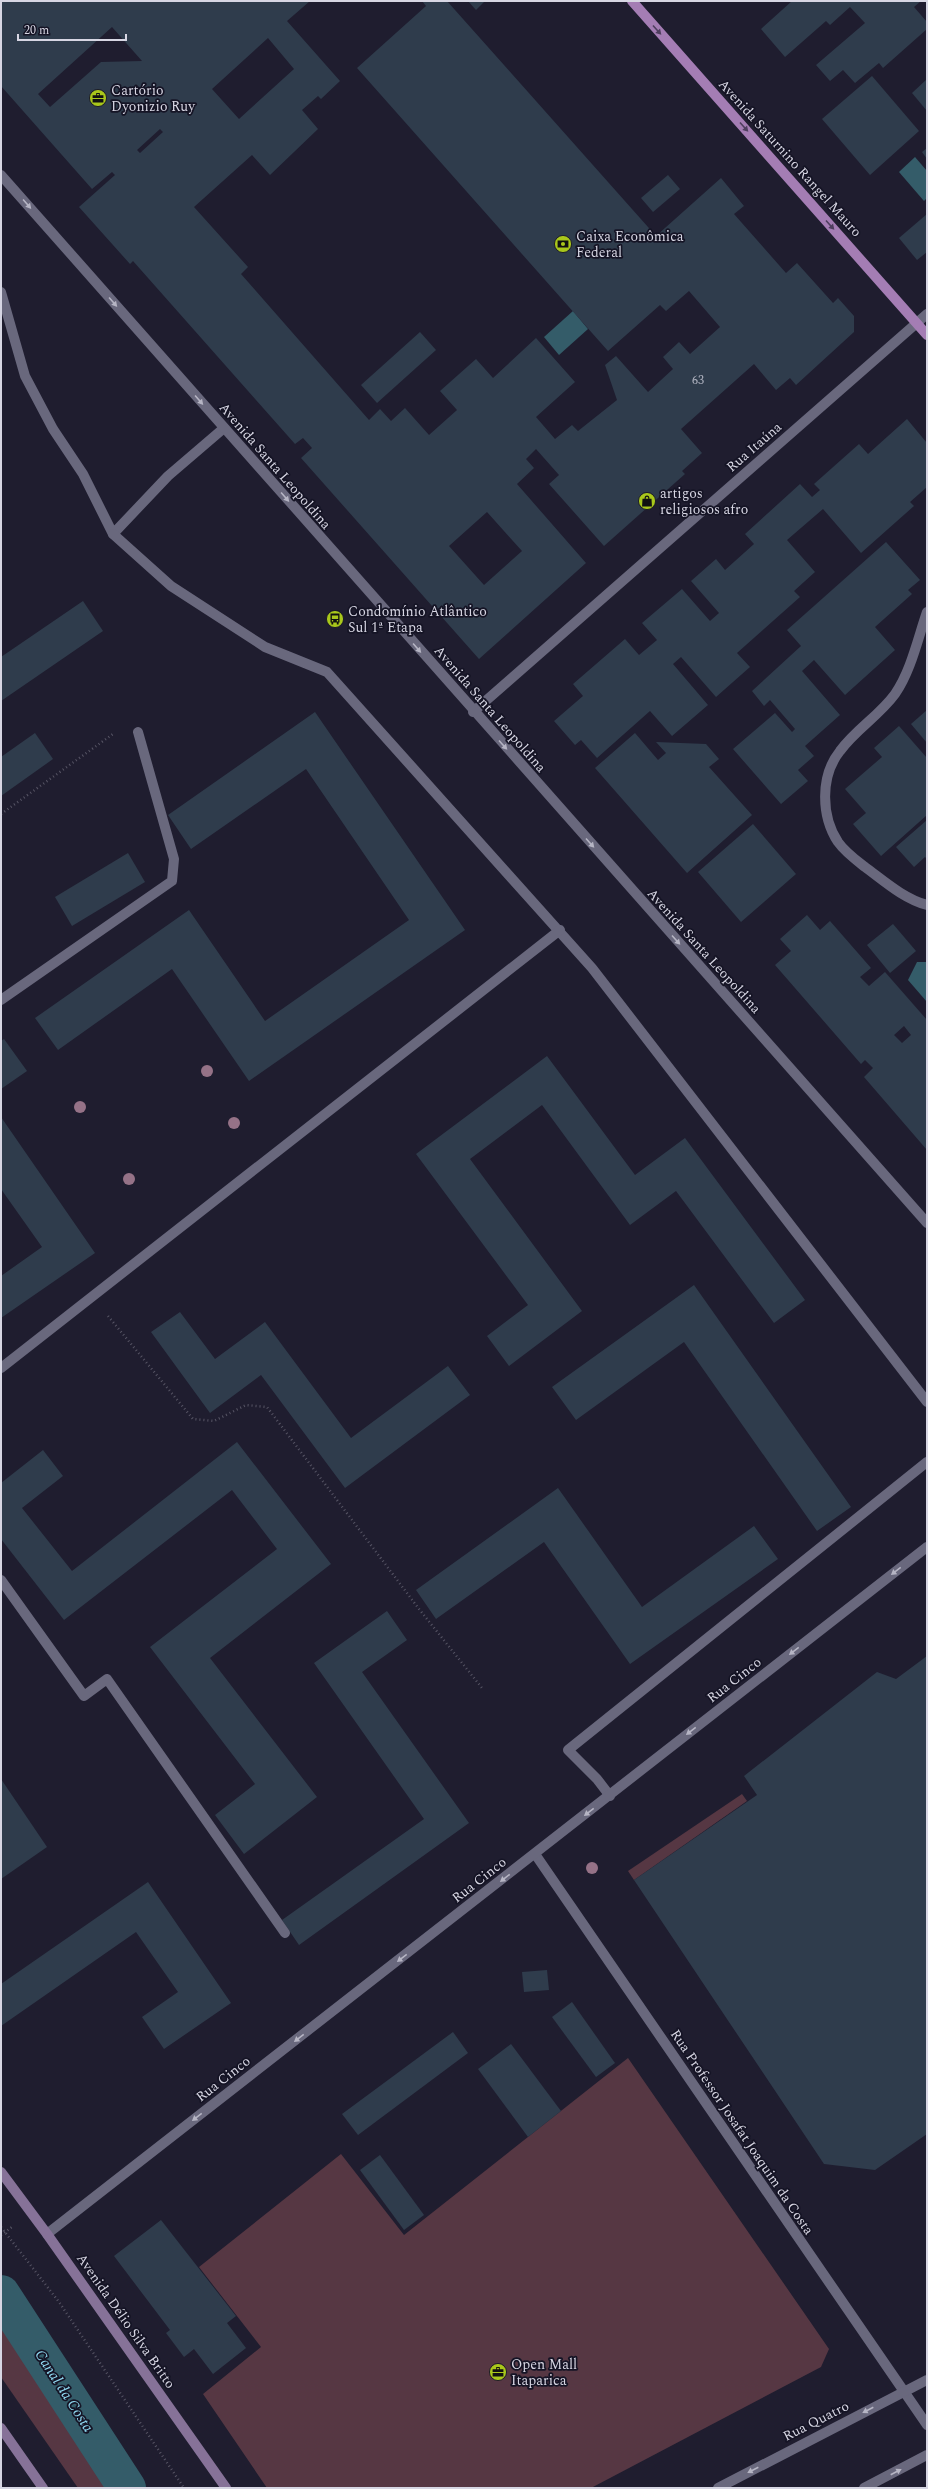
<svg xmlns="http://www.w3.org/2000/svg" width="928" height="2489" font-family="Spectral,serif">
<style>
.green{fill:#563743}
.water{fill:#345c69}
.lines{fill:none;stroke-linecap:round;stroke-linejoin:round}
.canal{stroke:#345c69;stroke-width:38}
.building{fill:#2f3c4c;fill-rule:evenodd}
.path{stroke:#575565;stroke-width:2.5;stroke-dasharray:1 3;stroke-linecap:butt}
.service{stroke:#69687d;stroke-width:10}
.minor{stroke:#69687d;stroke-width:10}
.tertiary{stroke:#69687d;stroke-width:10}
.secondary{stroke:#867298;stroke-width:10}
.primary{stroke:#a47db4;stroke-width:10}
.tree{fill:#957287}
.oneway{fill:#4e3e5e}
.oneway2{fill:#b6b5c4}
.labels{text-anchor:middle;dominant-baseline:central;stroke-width:3.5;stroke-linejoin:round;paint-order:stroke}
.number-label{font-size:12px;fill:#adb0bd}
.poi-label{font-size:14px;fill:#d7d6e3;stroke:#151425;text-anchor:start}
.street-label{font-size:14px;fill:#d7d6e3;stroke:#151425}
.water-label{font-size:15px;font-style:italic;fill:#8fd8f0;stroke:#151425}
</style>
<rect width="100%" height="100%" fill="#1f1d2f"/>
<g class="green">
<path d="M742,1794l5,7 -113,79 -6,-9z"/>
<path d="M628,2058l201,291 -8,18 -230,121h-324l-64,-94 58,-47 -62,-80 142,-113 63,81z"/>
<path d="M1,2296l132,192h-55l-77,-111z"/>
</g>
<g class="water">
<path d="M915,157l12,14v27l-3,3 -25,-29z"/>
<path d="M573,311l15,18 -29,26 -15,-18z"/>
<path d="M917,962h10v40l-19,-22z"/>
</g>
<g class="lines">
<path class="canal" d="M1,2294l126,194"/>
</g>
<g class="building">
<path d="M1,1h309l-23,20 53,60 -19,18 -3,-3 -16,14 16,19 -48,46 -18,-20 -58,52 54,60 -7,7 128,146 11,-11 11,12 14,-13 24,27 28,-25 -17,-19 36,-32 17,19 43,-40 39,44 -39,35 19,22 17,-14 6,6 39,-31 -12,-35 11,-9 32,36 25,-23 -10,-12 16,-15 11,12 30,-27 -31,-36 -23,20 -6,-6 -52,46 -251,-283 69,-62 -4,-5h25l209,235 65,-58 23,28 -10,8 52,59 11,-10 36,40 5,-5 16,18v16l-58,53 -6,-7 -14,12 -22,-26 -73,65 21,24 -20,18 3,3 -81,72 -55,-62 10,-9 -23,-26 -10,10 8,9 -17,16 69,79 -107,96 -178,-201 11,-10 -9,-10 -8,6 -162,-183 -3,3 -51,-57 36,-32 -3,-3 -20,17 -91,-103zM112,27l30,34 -41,1 -51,45 -12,-13zM268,38l26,31 -55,50 -27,-30zM160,129l3,3 -23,21 -3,-3zM487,512l35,39 -38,34 -35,-39z"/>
<path d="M468,1h17l-9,9z"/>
<path d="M792,1h129l-7,6 13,15v7l-44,39 -4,-5 -24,20 -12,-13 -13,11 -14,-16 49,-42 -15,-16 -20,18 -4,-4 -41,36 -24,-28z"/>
<path d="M872,76l47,55 -49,44 -48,-56z"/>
<path d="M927,79v32l-15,-18z"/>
<path d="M927,148v11l-5,-7z"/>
<path d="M668,175l12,14 -27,23 -12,-14z"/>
<path d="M927,214v38l-10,8 -18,-22z"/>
<path d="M420,332l16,18 -59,53 -16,-18z"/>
<path d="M907,419l20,24v44l-17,15 4,4 -53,47 -38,-44 -36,31 28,32 -21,19 6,6 -63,56 13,14 -34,30 -35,-40 -8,7 35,41 -36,31 -22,-25 -53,47 -16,-18 -6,5 -21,-24 29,-25 -10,-12 52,-45 14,16 18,-15 -15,-17 40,-34 28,32 9,-8 -28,-32 25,-22 9,11 29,-26 -9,-10 55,-50 12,13 8,-7 -6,-6 45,-40 9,10z"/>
<path d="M886,542l34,38 -12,10 4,4 -37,33 20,23 -50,45 -31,-35 -12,11 38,44 -35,31 9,10 -16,14 10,11 -27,23 -48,-55 42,-36 17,19 3,-3 -25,-29 -6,6 -12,-15 49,-45 -14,-16z"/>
<path d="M83,601l20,30 -102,70v-44z"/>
<path d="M927,710v33l-16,-19z"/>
<path d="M315,712l150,218 -216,151 -77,-112 -114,81 -23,-32 154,-108 76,111 144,-101 -103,-151 -115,80 -23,-34z"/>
<path d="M899,726l28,32v57l-46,41 -28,-32 13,-11 -21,-24 37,-32 -8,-9z"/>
<path d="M35,733l18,26 -52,37v-39z"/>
<path d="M635,733l23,27 8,-7 -10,-11 50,2 13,15 -10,8 43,48 -65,58 -92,-105z"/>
<path d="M927,820v39l-2,-2 -11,10 -18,-20z"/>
<path d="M753,824l43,50 -55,48 -43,-50z"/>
<path d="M128,853l17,29 -73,44 -17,-29z"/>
<path d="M807,915l13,15 10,-9 41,47 -11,9 9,9 16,-14 42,48v130l-63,-73 9,-9 -8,-8 -4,4 -86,-99 16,-14 -11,-12zM904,1026l7,9 -9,8 -8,-8z"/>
<path d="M893,924l23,27 -26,22 -23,-28z"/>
<path d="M4,1039l23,32 -26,18v-48z"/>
<path d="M547,1056l88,119 50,-37 120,162 -31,23 -98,-132 -46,34 -88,-120 -72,54 112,152 -73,55 -22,-30 41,-31 -112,-151z"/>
<path d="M1,1117l94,136 -94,65v-42l41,-29 -41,-58z"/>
<path d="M694,1285l157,222 -34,24 -133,-189 -108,78 -24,-33z"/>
<path d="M180,1312l35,47 50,-37 86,116 97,-72 22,29 -125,93 -84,-113 -51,38 -59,-81z"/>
<path d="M237,1442l94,122 -121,94 107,139 -73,57 -29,-39 40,-31 -105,-137 127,-98 -45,-59 -168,130 -63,-81v-56l42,-33 20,26 -41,32 50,63z"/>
<path d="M558,1488l84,119 112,-81 24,33 -148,105 -86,-122 -108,77 -20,-29z"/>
<path d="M387,1611l20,29 -45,32 107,151 -170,122 -17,-25 142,-101 -110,-156z"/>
<path d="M927,1656v478l-52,36 -51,-6 -190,-284 123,-85 -13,-19 133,-104 19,7z"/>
<path d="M1,1779l46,68 -46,32z"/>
<path d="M148,1882l83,121 -67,46 -22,-32 36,-25 -42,-60 -135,94v-42z"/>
<path d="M547,1970l2,20 -25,2 -2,-20z"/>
<path d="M572,2002l43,61 -19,14 -44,-60z"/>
<path d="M453,2032l15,21 -110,82 -16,-21z"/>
<path d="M511,2044l50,67 -33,26 -50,-68z"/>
<path d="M380,2155l44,60 -20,15 -44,-60z"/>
<path d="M161,2220l75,96 -9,7 19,25 -33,26 -19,-25 -10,8 -18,-24 4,-3 -56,-74z"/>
</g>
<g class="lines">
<g class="path">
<path d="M1,814l112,-80"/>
<path d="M108,1316l85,103 21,2 32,-16 21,2 152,202 63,79"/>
<path d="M1,2227l58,75 125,186"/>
<path d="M1,2235l11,-8"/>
</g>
<g class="service">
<path d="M1,292l24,84 28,53 30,45 30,60 55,-58 56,-48"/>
<path d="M113,534l58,52 94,61 62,25 265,296 335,434"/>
<path d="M927,612c-9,26 -16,59 -32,82 -16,22 -39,35 -55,57 -20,25 -19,65 -2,91 7,10 18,18 27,25 19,14 39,32 62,38"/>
<path d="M1,1000l171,-119 2,-22 -36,-127"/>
<path d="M1,1368l559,-438"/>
<path d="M1,1580l83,116 23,-17 178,254"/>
<path d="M610,1796l-13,-17 -29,-29 359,-288"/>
</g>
<g class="minor">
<path d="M473,712l454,-398"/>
<path d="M535,1854l392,571"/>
</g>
<g class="tertiary">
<path d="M1,175l926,1048"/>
<path d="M47,2234l880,-687"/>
<path d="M718,2488l209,-108"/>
<path d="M864,2488l63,-33"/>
</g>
<g class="secondary">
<path d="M1,2172l46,62 179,254"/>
<path d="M1,2428l42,60"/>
</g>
<path class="primary" d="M632,1l295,334"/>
</g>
<g class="tree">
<circle cx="207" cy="1071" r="6"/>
<circle cx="80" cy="1107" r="6"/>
<circle cx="234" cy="1123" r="6"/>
<circle cx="129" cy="1179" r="6"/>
<circle cx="592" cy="1868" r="6"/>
</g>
<defs><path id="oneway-solid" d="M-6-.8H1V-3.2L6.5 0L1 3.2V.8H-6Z"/></defs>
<g class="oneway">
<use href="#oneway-solid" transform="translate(657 30) rotate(48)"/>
<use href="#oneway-solid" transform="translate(744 127) rotate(48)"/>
<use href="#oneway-solid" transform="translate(830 225) rotate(48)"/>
</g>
<g class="oneway2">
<use href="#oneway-solid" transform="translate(27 204) rotate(49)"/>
<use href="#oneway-solid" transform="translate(113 302) rotate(49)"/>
<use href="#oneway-solid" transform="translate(199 400) rotate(49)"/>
<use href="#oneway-solid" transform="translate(285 497) rotate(49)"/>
<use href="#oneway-solid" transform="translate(417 648) rotate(49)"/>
<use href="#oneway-solid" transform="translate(503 745) rotate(48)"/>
<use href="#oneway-solid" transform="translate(590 843) rotate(48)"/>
<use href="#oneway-solid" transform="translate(676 940) rotate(48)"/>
<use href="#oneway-solid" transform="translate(896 1571) rotate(142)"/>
<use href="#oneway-solid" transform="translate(794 1651) rotate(142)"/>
<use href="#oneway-solid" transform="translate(691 1731) rotate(142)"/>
<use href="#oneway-solid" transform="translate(589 1812) rotate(142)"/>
<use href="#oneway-solid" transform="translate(505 1878) rotate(142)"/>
<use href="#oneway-solid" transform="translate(402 1958) rotate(142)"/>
<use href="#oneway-solid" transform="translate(299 2038) rotate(142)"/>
<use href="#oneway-solid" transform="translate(197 2117) rotate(142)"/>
<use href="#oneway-solid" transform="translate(868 2410) rotate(153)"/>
<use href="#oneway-solid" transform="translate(753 2470) rotate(153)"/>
<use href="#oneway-solid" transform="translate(896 2472) rotate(-28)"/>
</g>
<defs>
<g id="office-disc" transform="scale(0.9)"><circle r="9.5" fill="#a9c71b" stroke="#151425"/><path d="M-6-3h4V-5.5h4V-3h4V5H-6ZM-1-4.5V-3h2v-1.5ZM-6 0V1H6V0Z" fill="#111"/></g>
<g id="bank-disc" transform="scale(0.9)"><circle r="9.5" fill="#a9c71b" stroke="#151425"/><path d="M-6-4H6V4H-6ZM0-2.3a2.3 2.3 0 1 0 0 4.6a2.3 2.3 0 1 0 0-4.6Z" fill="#111"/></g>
<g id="shop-disc" transform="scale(0.9)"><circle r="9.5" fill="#a9c71b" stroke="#151425"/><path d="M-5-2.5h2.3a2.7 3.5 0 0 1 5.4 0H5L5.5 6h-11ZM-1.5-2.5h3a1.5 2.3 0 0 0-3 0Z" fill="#111"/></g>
<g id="bus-disc" transform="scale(0.9)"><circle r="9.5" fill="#a9c71b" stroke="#151425"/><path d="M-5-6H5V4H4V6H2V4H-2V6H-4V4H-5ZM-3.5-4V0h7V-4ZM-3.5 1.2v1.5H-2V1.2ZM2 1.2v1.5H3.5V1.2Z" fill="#111"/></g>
</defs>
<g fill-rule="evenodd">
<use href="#office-disc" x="98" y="98"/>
<use href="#bank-disc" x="563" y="244"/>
<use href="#shop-disc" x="647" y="501"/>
<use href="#bus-disc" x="335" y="619"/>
<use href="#office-disc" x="498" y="2372"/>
</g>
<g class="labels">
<g class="number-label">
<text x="698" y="380">63</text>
</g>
<g class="poi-label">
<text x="111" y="90">Cartório<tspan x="111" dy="16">Dyonizio Ruy</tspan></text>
<text x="576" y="236">Caixa Econômica<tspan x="576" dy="16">Federal</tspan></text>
<text x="660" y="493">artigos<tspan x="660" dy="16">religiosos afro</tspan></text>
<text x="348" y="611">Condomínio Atlântico<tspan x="348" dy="16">Sul 1ª Etapa</tspan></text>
<text x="511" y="2364">Open Mall<tspan x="511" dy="16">Itaparica</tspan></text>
</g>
<g class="street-label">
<text transform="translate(790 158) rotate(48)">Avenida Saturnino Rangel Mauro</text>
<text transform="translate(754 447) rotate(-41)">Rua Itaúna</text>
<text transform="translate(275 466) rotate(49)">Avenida Santa Leopoldina</text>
<text transform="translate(490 709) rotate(49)">Avenida Santa Leopoldina</text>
<text transform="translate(704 951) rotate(48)">Avenida Santa Leopoldina</text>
<text transform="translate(734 1680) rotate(-38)">Rua Cinco</text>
<text transform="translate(479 1880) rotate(-38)">Rua Cinco</text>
<text transform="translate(223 2079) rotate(-38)">Rua Cinco</text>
<text transform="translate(742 2132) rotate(56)">Rua Professor Josafat Joaquim da Costa</text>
<text transform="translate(126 2321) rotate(55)">Avenida Délio Silva Britto</text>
<text transform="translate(816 2421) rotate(-27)">Rua Quatro</text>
</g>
<g class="water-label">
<text transform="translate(64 2391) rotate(57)">Canal da Costa</text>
</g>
</g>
<rect width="928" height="2489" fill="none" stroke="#d7d6e3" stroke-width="4"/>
<path d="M18 34v6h108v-6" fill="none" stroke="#d7d6e3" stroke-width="2"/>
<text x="24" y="34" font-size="12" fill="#d7d6e3" stroke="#151425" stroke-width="3" paint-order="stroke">20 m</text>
</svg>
